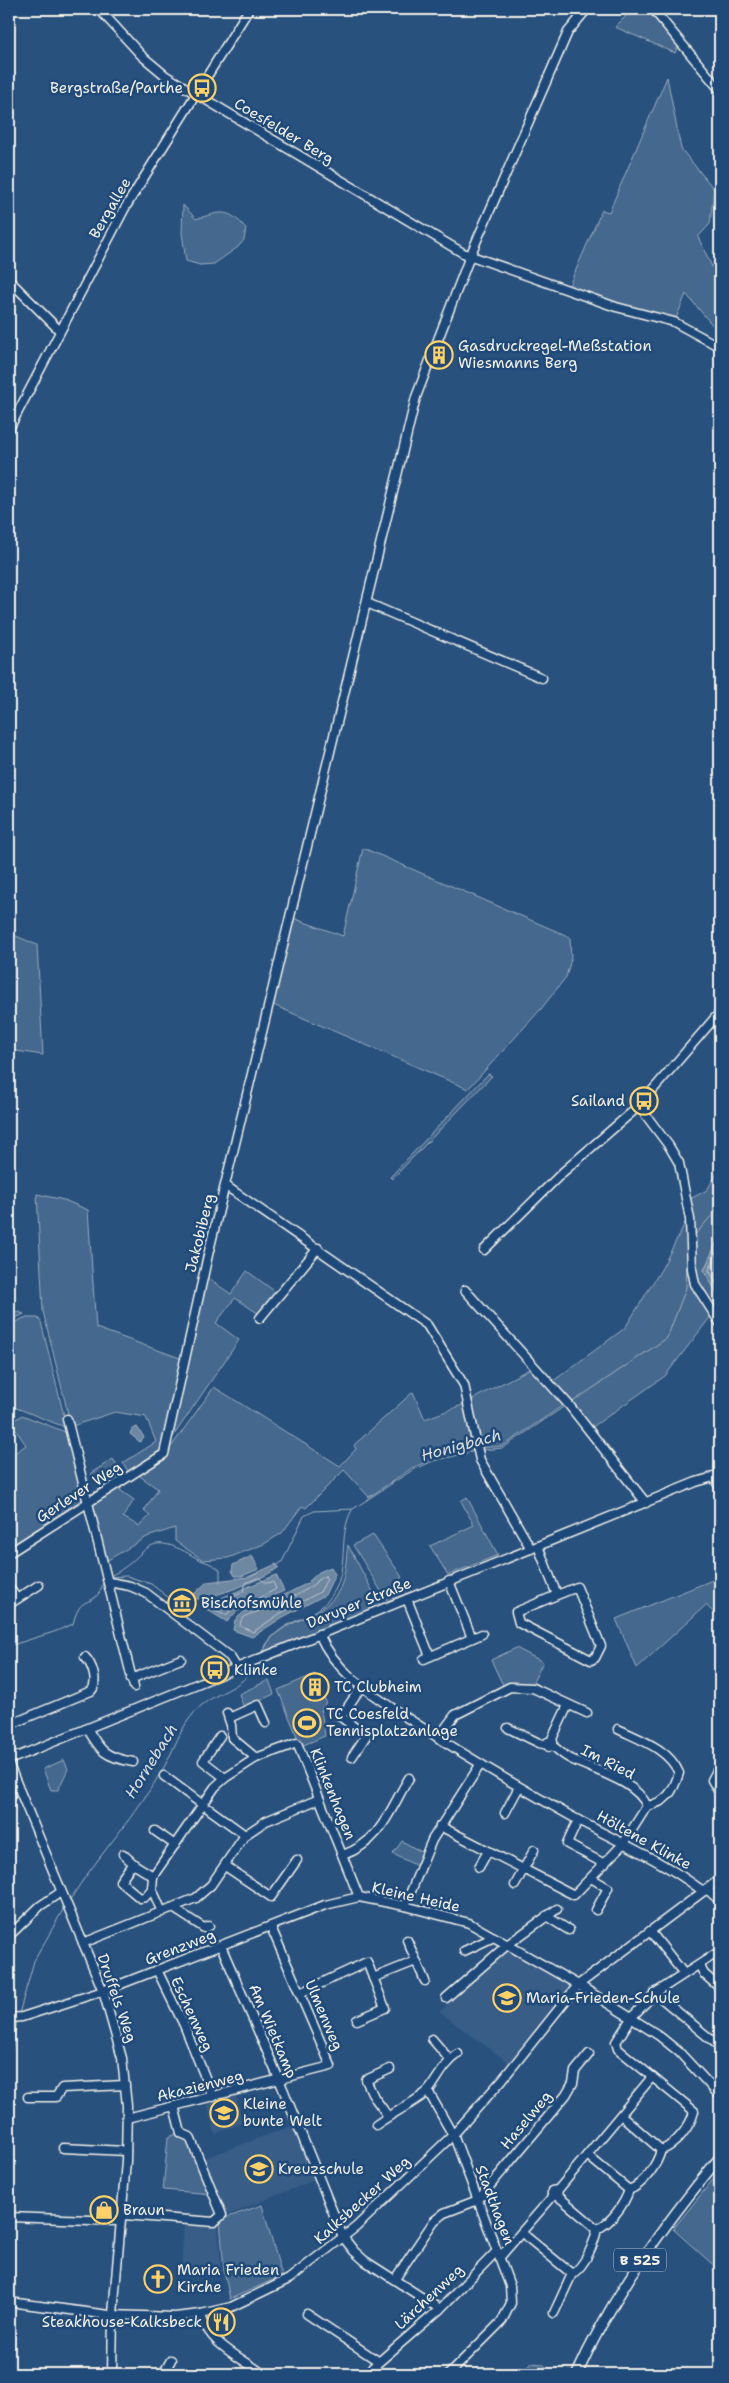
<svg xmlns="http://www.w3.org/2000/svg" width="729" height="2383" font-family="'Shantell Sans',sans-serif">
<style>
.built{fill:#375d86}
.green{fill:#45688e;stroke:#9cacbb}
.water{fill:#6e88a2;stroke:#a4b2be}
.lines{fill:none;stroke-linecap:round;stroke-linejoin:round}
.shore{stroke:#bec7cc;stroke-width:1}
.stream{stroke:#a4b2be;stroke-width:1}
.minor-casing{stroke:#f4f1e8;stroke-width:11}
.major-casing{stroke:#f4f1e8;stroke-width:12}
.minor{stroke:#1f4a7a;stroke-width:8}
.major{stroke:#1f4a7a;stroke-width:9}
.labels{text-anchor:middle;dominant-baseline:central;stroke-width:5;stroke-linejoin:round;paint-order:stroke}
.shield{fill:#1f4a7a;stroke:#b4bfc7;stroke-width:1}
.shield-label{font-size:14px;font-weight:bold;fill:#f4f1e8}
.poi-label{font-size:15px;fill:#f4f1e8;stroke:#1f4a7a;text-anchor:start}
.street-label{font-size:15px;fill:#f4f1e8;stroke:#1f4a7a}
.water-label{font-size:16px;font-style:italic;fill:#d9dcda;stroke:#1f4a7a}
</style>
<rect width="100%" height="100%" fill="#28517e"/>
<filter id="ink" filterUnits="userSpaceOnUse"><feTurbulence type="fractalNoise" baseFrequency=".02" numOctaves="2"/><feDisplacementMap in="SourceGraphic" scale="10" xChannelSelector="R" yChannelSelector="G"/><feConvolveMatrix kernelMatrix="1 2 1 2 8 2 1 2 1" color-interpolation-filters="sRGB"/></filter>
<g filter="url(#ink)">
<g class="built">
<path d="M508,1948l64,36 -63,79 -70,-51z"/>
<path d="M236,2095l6,28 -27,11 -8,-30z"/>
<path d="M297,2124l20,55 -94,38 -21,-58z"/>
<path d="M184,2222l34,3 3,47 -31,2 -9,-2z"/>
</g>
<g class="green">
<path d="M628,9h17l34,35 -4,9 -60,-26 11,-11 -3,-2z"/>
<path d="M667,77l14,72 33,40 -4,35 -12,13 16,34 6,6v57l-34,-40 -11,27 -62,-17 -45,-16 34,-78 7,2z"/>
<path d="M183,205l13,14c24,-7 31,-12 50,9l-2,12 -6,7 -24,17 -14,1 -14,-4 -4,-28z"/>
<path d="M363,848l207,89 1,22 -5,18 -25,32 -73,80 -197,-85 22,-86 50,18z"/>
<path d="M9,933l28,12 6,110 -34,-5z"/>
<path d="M488,1074l4,2 -100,103 -2,-2z"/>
<path d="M720,1168v67l-16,35 16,29v21l-23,-35 -4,-17 -3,-69 17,-9z"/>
<path d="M37,1194l27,6 24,10 8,118 87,31 -20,93 -34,21 -6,-10 33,-21 -10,-25 -31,-5 -43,14 -3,-8 -26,-107z"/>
<path d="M687,1219l2,52 23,44 -47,61 -74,52 -39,-46 73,-54 37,-60z"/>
<path d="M247,1271l30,22 -18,21 -24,-16 -19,25 23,17 -69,101 36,-164 25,17z"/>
<path d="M9,1309l15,5 -15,7z"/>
<path d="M24,1318h14l3,4 26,106 -58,-23v-79z"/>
<path d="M531,1368l34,36 -62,42 -23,2 -11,-47z"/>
<path d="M214,1387l126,79 16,-17 -2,-4 59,-53 12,27 40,-15 10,45 -40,9 -23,10 -43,29 -25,-27 -38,38 -4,-2 -20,27 -18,11 -36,14 -25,2 -28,-19v-13l-28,9 -41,24 -15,-59 33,-18 -4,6 14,10 -11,17 16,9 11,-10 -6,-5 14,-22 -21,-15 29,-20z"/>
<path d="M22,1415l46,18 18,64 -77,50v-90l17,-12 -15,-22z"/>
<path d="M113,1459l7,11 -23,14 -6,-11z"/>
<path d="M467,1497l31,58 -50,20 -18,-29 44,-21 -13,-24z"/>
<path d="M373,1535l29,42 -2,1 4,11 5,-2 2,5 -24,9 -34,-56z"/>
<path d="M348,1545l32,60 -117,49c2,-6 5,-13 9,-17 21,-20 60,-22 70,-54 4,-12 4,-26 6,-38z"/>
<path d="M720,1577v11l-2,4 2,2v25l-14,-14 -69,63 -21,-49z"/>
<path d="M516,1648l27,14 -11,22 -16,-2 -13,3 -12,-25z"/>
<path d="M315,1674l11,28 -5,8 4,26 -24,10 -23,-56z"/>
<path d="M269,1680l5,14 -30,14 -5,-14z"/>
<path d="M64,1760l4,9 -10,21h-7l-8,-21z"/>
<path d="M402,1841l23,13 -6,13 -26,-13z"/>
<path d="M181,2133l8,4 24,57 -50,-4 5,-53z"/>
<path d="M720,2171v100l-47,-42z"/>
<path d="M262,2205l20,71 -52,23 -6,-29 -4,-50z"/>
<path d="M532,2363l11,1 9,10h-34z"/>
</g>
<g class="water">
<path d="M720,1235v64l-16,-29z"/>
<path d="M137,1427l7,10 -4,5 -10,-8 2,-5z"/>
<path d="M252,1556l7,13 -17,7h-7l-3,-5 1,-6z"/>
<path d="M276,1564l3,3c-14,12 -76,36 -92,32v-4h6l14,-13 41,-5z"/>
<path d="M331,1567l4,7 -10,21 -42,22 -31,20 -19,-7 2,-10 11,-10 32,-12 28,-14 13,-12z"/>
<path d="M276,1575l8,16 -48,21 -9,10 -21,-13 1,-5z"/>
</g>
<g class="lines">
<g class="shore">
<path d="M720,1245l-11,25 11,20"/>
<path d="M325,1576l2,3 -7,13 -39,21 -28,19 -13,-6c0,-13 17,-13 27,-17 14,-7 30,-13 42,-21 6,-4 10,-10 16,-12z"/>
<path d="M259,1578l7,5 7,-1 3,7 -29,16 -13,3 -8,7 -12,-6 1,-4 28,-13 3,-9z"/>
</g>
<g class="stream">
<path d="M693,1237l27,-31"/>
<path d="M571,1403l96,-65 19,-50 2,-43"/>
<path d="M482,1450l21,-2 62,-42"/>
<path d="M276,1566l6,-4 22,-46 10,-5 39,-2 58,-38 22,-10 43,-10"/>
<path d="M112,1575c38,-19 31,-48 81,-19 9,6 18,6 27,14v12"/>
<path d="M109,1577l18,-1 24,8 18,14 17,1"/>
<path d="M9,1646l45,-14 19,-8c7,-29 16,-17 26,-31 2,-3 3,-8 5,-12"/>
<path d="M260,1655c20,-41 52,-30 72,-60 18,-26 5,-59 20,-85"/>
<path d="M69,1901c29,-46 68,-86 95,-134 10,-17 16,-38 29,-53 19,-24 50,-22 63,-51"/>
<path d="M19,2014l15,-53 30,-53"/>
<path d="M9,2067l8,-47"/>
</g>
<g class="minor-casing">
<g id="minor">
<path d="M99,9l43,47 24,20 297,177 153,54 58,15 46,25"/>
<path d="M653,9l67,81"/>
<path d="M9,280l50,50"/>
<path d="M9,429l116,-221 124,-199"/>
<path d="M367,603l175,75"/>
<path d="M639,1106l30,40 10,17 11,56 2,50 3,15 25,39"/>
<path d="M226,1186l201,139 37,60 16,75 51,89"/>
<path d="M484,1250l79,-78 76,-66 81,-94"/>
<path d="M465,1290l104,115 77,98"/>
<path d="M260,1318l58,-70"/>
<path d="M67,1419l67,268"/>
<path d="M713,1476l7,12"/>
<path d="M538,1546l19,49 -41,17 3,11 72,37 4,-2 6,-12 -24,-59 -20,8"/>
<path d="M9,1553l155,-99 44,-199 208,-858 54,-141 98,-224 19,-23"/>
<path d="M449,1581l23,57"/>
<path d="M109,1582l21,4 16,7 84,64 7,11"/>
<path d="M9,1587l8,12"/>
<path d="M407,1599l23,57"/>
<path d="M9,1604l30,-19"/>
<path d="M319,1634c18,41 54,61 90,85 55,36 111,69 169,101 41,22 85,41 122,69l9,2 11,10"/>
<path d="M424,1659l58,-25"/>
<path d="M131,1679l50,-20"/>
<path d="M227,1713l4,12 1,13 24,20"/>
<path d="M229,1718l29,-13 8,18"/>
<path d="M9,1725l82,-34c8,-8 1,-27 -6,-34"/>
<path d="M87,1728c14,24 18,29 46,34"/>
<path d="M508,1728l31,15 9,2"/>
<path d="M220,1736l-17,25 22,17"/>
<path d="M438,1738l17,-23 55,-28 23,1 54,25"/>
<path d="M551,1741l17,-36"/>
<path d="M553,1746v-4h-5l1,5 4,-1c5,4 10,9 16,12 22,12 67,22 78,48"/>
<path d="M352,1757l14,-21 -25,-19 20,-30"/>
<path d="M9,1760l687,-278 24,-7"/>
<path d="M9,1765l94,226 19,67 5,48 -1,55 -13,153 -1,60"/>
<path d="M720,1765l-8,15 8,14"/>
<path d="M164,1776l39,29"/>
<path d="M209,1809l36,26"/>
<path d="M505,1813l14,-26"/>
<path d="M578,1820l-11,24 38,20"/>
<path d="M440,1826l134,69 49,-51 24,-38c20,-4 26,-14 32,-33 -10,-24 -38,-33 -61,-44"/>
<path d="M155,1831l20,14"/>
<path d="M123,1854l12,11"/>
<path d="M343,1855c39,-14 46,-44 66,-77"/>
<path d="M225,1866l46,31 26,-37"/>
<path d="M479,1867l9,-16"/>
<path d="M591,1878l17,10 -12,22"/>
<path d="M515,1885l19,-35"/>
<path d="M152,1889l-7,8 -5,1 -20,-17 10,-14 5,-2 18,11"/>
<path d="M405,1906l27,-66 48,-75"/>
<path d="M173,1908l31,20 5,-2"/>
<path d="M162,1912l-10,-23 1,-13 62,-89 10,-9 31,-20 41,-15 62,154"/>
<path d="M546,1916l23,14"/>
<path d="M650,1931l31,39"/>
<path d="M9,1936l31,-30 21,-14"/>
<path d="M407,1940l18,41"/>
<path d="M83,1943l113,-45 15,-13 34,-50 21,-14 53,-22"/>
<path d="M221,1946l58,133 64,158 11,14 11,10 75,48"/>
<path d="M464,1951l30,-14"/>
<path d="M700,1966l4,8 16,14"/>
<path d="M157,1970l27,55 29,72"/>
<path d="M373,1978l43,-17"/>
<path d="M300,1993l67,-31 18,46 -28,12"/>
<path d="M655,1993l65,54"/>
<path d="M446,1998l61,-53 50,-36"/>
<path d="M9,2018l13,-1 81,-26 222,-86 34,-8 46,9 64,17 113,64 76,48 21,17 41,44"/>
<path d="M432,2039l18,21"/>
<path d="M428,2091l27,48 55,147 1,17 -9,18 -53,53"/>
<path d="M28,2097h28l6,-9 63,-3"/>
<path d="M621,2115l40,35"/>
<path d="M388,2116l-14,-19 -8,-17 24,-11"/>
<path d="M127,2118l204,-52 -60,-139"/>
<path d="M376,2125c13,-10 45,-26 53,-35 10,-13 14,-25 29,-36"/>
<path d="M63,2148l63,3"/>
<path d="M587,2155l42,35c15,-6 28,-25 32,-40 14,-4 30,-24 33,-39l-76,-62 -2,-7 16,-25 23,-24 65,-42"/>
<path d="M557,2191l95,-114"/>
<path d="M558,2196l-1,-6 -5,1v5h6l39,33c14,-6 27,-24 32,-39"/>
<path d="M9,2217l108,4 7,-6 90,7 8,-7 -32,-78 -9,-4 -7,-27"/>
<path d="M522,2233l50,41c13,-8 22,-30 25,-45"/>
<path d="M500,2257l52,-60"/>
<path d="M395,2279l39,-58 10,-8 34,-13 88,-105 7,-12 2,-12 14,-17"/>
<path d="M9,2302l100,13 66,2 26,-3 30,-7 58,-28 67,-52 97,-92 49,-55 76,-95 142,-106"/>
<path d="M554,2313l18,-39"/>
<path d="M201,2314c6,29 41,44 62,60"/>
<path d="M307,2314l71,47"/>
<path d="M163,2374l8,-14"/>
<path d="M365,2374l75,-65 57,-58"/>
</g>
</g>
<g class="major-casing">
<path id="major" d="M577,2374c36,-80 87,-149 143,-217"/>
</g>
<use href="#minor" class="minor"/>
<use href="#major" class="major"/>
</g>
</g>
<defs>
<g id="bus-ring" transform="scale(1.4375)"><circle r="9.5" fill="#1f4a7a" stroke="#ffd166" stroke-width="1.5"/><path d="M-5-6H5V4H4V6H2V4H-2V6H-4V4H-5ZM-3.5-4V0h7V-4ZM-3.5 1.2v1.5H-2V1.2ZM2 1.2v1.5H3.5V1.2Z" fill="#ffd166"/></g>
<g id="building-ring" transform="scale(1.4375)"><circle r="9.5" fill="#1f4a7a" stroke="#ffd166" stroke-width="1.5"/><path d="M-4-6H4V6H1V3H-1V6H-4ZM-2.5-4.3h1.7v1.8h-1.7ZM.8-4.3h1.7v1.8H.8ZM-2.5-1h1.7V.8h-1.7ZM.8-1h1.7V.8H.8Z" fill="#ffd166"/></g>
<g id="museum-ring" transform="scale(1.4375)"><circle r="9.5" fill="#1f4a7a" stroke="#ffd166" stroke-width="1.5"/><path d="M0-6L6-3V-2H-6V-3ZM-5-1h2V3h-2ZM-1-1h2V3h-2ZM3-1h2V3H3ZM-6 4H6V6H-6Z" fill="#ffd166"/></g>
<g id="stadium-ring" transform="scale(1.4375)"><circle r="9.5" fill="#1f4a7a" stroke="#ffd166" stroke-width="1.5"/><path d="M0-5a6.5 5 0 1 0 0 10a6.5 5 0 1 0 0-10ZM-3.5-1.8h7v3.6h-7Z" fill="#ffd166"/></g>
<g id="school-ring" transform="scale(1.4375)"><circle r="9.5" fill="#1f4a7a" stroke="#ffd166" stroke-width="1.5"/><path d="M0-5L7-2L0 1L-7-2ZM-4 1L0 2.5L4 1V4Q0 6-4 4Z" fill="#ffd166"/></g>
<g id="shop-ring" transform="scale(1.4375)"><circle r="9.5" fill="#1f4a7a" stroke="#ffd166" stroke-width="1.5"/><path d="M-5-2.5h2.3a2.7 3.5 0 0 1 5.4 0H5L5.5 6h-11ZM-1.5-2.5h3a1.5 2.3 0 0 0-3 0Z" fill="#ffd166"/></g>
<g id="church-ring" transform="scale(1.4375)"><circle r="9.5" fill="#1f4a7a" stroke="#ffd166" stroke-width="1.5"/><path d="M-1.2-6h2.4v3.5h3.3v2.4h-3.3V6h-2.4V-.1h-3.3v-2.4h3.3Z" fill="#ffd166"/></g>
<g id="restaurant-ring" transform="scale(1.4375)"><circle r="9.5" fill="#1f4a7a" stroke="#ffd166" stroke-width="1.5"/><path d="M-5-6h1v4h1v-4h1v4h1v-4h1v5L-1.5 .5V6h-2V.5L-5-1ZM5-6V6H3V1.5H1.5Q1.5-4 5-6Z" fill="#ffd166"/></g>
</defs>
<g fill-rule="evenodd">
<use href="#bus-ring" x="202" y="88"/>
<use href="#building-ring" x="439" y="355"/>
<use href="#bus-ring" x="644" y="1101"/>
<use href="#museum-ring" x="182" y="1603"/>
<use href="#bus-ring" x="215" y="1670"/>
<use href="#building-ring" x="315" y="1687"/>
<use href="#stadium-ring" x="307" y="1723"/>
<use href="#school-ring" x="507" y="1998"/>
<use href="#school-ring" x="224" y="2113"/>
<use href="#school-ring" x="259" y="2169"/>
<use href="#shop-ring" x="104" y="2210"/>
<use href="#church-ring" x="158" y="2279"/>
<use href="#restaurant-ring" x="221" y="2322"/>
</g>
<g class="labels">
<rect class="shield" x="614" y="2248.5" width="52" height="23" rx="4"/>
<g class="shield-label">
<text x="640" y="2260">B 525</text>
</g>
<g class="poi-label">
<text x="183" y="88" text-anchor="end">Bergstraße/Parthe</text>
<text x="458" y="346">Gasdruckregel-Meßstation<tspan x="458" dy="17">Wiesmanns Berg</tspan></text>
<text x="625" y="1101" text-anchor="end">Sailand</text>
<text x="201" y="1603">Bischofsmühle</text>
<text x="234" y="1670">Klinke</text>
<text x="334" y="1687">TC Clubheim</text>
<text x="326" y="1714">TC Coesfeld<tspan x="326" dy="17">Tennisplatzanlage</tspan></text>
<text x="526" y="1998">Maria-Frieden-Schule</text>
<text x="243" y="2104">Kleine<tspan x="243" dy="17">bunte Welt</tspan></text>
<text x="278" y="2169">Kreuzschule</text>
<text x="123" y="2210">Braun</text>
<text x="177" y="2270">Maria Frieden<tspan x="177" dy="17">Kirche</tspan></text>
<text x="202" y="2322" text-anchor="end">Steakhouse-Kalksbeck</text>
</g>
<g class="street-label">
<text transform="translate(284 131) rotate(31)">Coesfelder Berg</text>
<text transform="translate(110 208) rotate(-60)">Bergallee</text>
<text transform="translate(200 1233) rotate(-76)">Jakobiberg</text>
<text transform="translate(79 1492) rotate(-33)">Gerlever Weg</text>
<text transform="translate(359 1603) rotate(-22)">Daruper Straße</text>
<text transform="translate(608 1762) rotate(27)">Im Ried</text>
<text transform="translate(333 1794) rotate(68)">Klinkenhagen</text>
<text transform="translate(644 1840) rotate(29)">Höltene Klinke</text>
<text transform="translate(416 1897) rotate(13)">Kleine Heide</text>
<text transform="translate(180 1947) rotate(-21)">Grenzweg</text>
<text transform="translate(117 1998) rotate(71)">Druffels Weg</text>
<text transform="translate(192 2014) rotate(65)">Eschenweg</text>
<text transform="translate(324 2015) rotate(67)">Ulmenweg</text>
<text transform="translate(273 2031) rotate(67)">Am Wietkamp</text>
<text transform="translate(200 2086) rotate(-14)">Akazienweg</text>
<text transform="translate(526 2120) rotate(-50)">Haselweg</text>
<text transform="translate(362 2200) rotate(-42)">Kalksbecker Weg</text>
<text transform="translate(495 2205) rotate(69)">Stadthagen</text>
<text transform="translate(429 2297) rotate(-43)">Lärchenweg</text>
</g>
<g class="water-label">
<text transform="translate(461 1445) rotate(-15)">Honigbach</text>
<text transform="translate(151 1761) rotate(-58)">Hornebach</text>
</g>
</g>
<rect width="729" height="2383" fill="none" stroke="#1f4a7a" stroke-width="30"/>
<rect x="15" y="15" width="699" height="2353" fill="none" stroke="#f4f1e8" stroke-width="2" filter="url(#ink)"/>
</svg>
